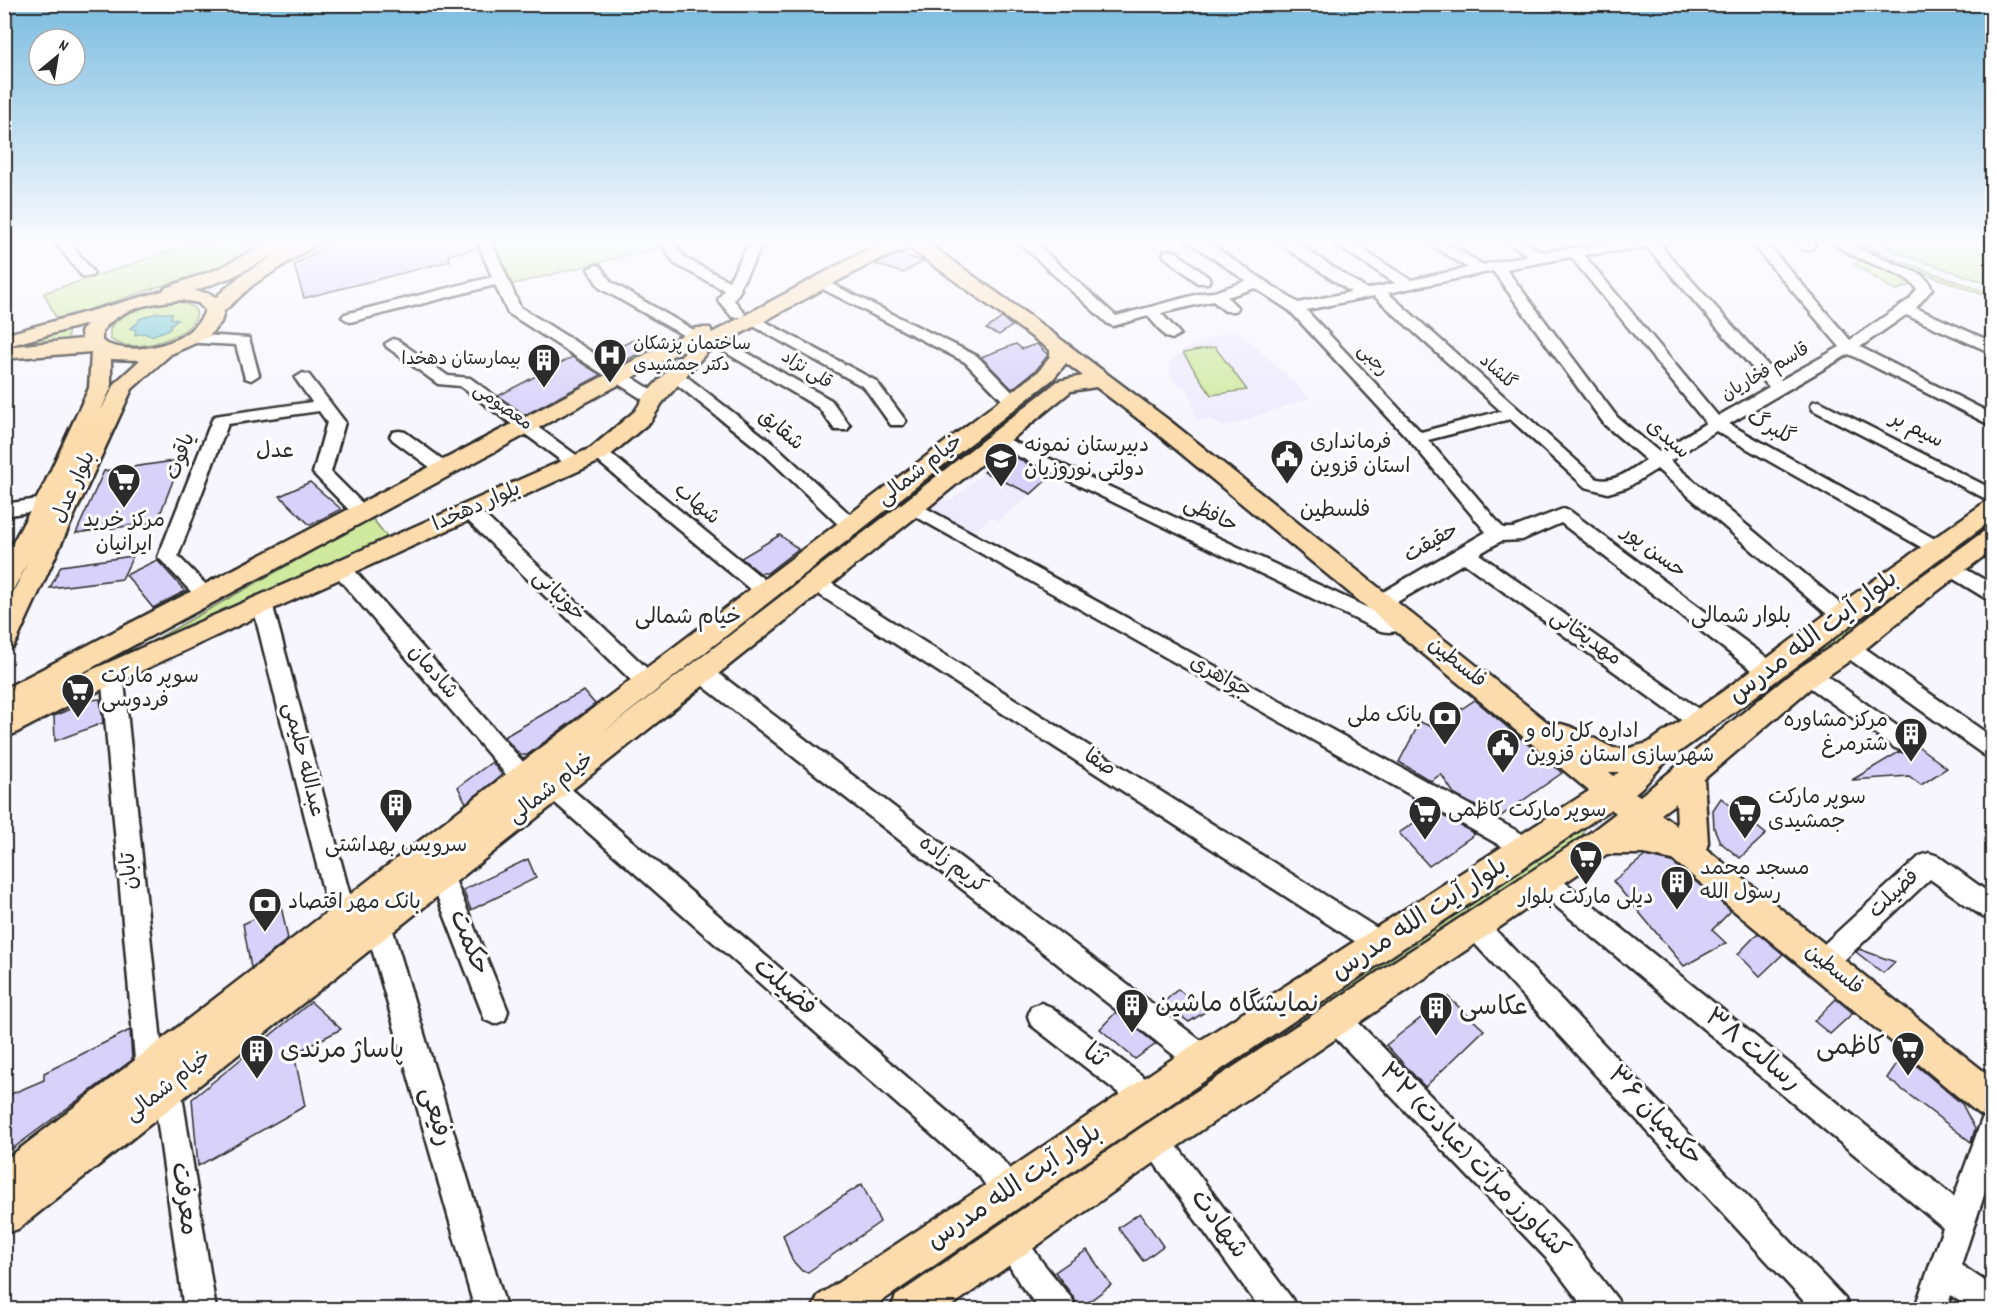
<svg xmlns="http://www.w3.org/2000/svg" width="1997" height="1314" font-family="Dekko,'Playpen Sans Arabic',sans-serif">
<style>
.built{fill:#eeebfd}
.green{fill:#cfe99f;stroke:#7d8a65;stroke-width:1.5}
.water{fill:#78c9d1;stroke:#598a8f;stroke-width:1.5}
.building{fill:#d8d1fa;stroke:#2b2b2b;stroke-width:1.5}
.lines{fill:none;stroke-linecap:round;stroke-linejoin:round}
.minor-casing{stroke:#2b2b2b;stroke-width:5}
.major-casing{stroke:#2b2b2b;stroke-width:5}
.minor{fill:#fff;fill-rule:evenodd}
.major{fill:#fcdcac;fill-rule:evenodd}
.labels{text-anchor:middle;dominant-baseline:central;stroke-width:6;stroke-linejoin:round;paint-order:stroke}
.far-poi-label{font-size:18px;fill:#2b2b2b;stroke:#fff;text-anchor:start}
.far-street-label{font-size:18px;fill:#2b2b2b;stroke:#fff}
.street-label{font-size:21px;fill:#2b2b2b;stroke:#fff}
.poi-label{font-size:21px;fill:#2b2b2b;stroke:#fff;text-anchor:start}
.neighbourhood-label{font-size:22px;fill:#2b2b2b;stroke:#fff}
.near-street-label{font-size:26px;fill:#2b2b2b;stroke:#fff}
.near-poi-label{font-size:26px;fill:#2b2b2b;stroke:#fff;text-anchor:start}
</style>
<rect width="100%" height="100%" fill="#f7f6fe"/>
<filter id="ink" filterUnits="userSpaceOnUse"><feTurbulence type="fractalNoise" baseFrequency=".0167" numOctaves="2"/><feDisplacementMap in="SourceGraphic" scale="12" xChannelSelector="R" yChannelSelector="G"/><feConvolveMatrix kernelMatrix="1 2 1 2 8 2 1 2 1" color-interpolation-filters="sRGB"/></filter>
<g filter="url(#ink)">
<g class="built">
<path d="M1236,328l74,70 -86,29 -13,-8h-15l-7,-28 -14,-10 -5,-7 -1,-10 4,-6 14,-10z"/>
<path d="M1007,453l45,22 -54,47 -7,-5 -17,14 -45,-24 3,-7h20z"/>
</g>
<g class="green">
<path d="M224,240h13l12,14 -45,18 -147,48 -13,-27 154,-51 4,6z"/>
<path d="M492,240h164l4,7 -150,38z"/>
<path d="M1854,240h6l31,18 101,36v4l-101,-37z"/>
<path d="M1875,240h117v45l-94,-32z"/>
<path d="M1862,260l50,20 3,3 -20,8 -41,-27z"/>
<path d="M178,302c57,10 -33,62 -68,37v-11c16,-20 44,-26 68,-26z"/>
<path d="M69,328l-2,12 4,6 -66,8v-13z"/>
<path d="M1215,347l32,43 -36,5 -28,-42z"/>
<path d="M1992,509v29l-237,168 -9,-7 189,-151z"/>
<path d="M372,518l20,25 -277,119z"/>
<path d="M1583,827l1,6 -67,64 -203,137 -16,-14 -4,-18z"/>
</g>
<path class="water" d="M156,313h16l-1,5 7,2 -7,4 -1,5 -19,7 -7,-3 -9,2 1,-5 -6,-2 8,-5 1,-4z"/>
<g class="building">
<path d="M336,240h139l3,8 -30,7 2,6 -146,37 -10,-33z"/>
<path d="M899,254l25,7 -21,12 -28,-9z"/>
<path d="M1002,318l10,8 -13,9 -13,-6z"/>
<path d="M633,340l14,9 -20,11 -14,-10z"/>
<path d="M1016,344l6,5 15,-5 11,11 -11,14 -25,20 -31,-32z"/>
<path d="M572,357l29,18 -76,40 -27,-19z"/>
<path d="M1007,453l30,15 15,7 -21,19 -47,-22z"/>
<path d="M181,460l-24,62 -81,11 28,-62z"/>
<path d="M310,482l31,27 -31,16 -30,-29z"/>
<path d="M780,535l18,14 -31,24h-7l-19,-15z"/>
<path d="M133,556l-11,23 -72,9 11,-22z"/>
<path d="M157,560l28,31 -32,17 -27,-33z"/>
<path d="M584,691l11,13 -68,51h-7l-16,-18 53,-31 -1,-1z"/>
<path d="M100,699l3,24 -48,18 -1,-25 37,-16z"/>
<path d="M1475,700l87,73 -64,45 -43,-23 -14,-21 -10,7 -32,-19 21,-40 22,9 -3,-7z"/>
<path d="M1915,744l32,24 -26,17 -12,-9 -57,4 47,-28 5,1 8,-3z"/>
<path d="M492,762l10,13 -36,28 -8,-16z"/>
<path d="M1721,798l45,36 -26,24 -20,-16 -6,-14 -1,-18z"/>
<path d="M1433,810l42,24 -46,32 -30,-33z"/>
<path d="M1645,856l27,6 59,49 -19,19 14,13 -42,23 -71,-85z"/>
<path d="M528,859l8,19 -65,32 -8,-20z"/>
<path d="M281,906l7,33 -37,29 -8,-44z"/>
<path d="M1758,933l25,21 -23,22 -22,-22z"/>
<path d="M1859,949l36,13 -12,11 -27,-21z"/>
<path d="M1178,989l27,23 -16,10 -26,-19z"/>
<path d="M1448,997l36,33 -59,57 -39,-42z"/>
<path d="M1836,999l17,14 -23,21 -16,-13z"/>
<path d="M311,1002l30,27 -47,25 11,52 -107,60 -6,-67z"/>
<path d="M1116,1012l40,32 -21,15 -35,-30z"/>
<path d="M130,1030l2,30 -128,95v-58l40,-17v-7z"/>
<path d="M1903,1054l59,50 13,25 -4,13 -84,-64z"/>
<path d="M862,1184l18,38 -72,50 -6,-1 -10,-11 -9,-25z"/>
<path d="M1140,1213l23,33 -20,15 -25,-33z"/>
<path d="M1087,1250l24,35 -32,24 -5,-11 -19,-26z"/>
</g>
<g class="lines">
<g class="minor-casing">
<g id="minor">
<path d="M53,240h15l26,33 -2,3h-10z"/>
<path d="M477,240h14l29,67 140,88 2,4 -2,4h-12l-140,-90 -13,-28 -145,37 -8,-5 3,-3 147,-37z"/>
<path d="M659,240h14l12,18 44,23 22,-41h14l-25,47 1,2 -7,11 11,14 -3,3h-10l-14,-17 6,-10 -49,-26z"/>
<path d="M1016,240h16l84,76 87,-23 11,-1 32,-11 -59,-41h17l94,63 53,-11 -77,-52h17l76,49 28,-6 -66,-43h18l64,40 57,-12 -44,-28h18l41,25 45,-10 -25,-15h18l22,12 88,-12h41l-12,5 121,135 59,-33 -91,-107h15l86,100 60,-41 7,-10c-12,-21 -65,-25 -85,-49h17l11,9 60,25 8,7 4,8 -16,19 76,34v11l-86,-38 -46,32 132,67v12l-143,-72 -120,70 213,119 3,5 -3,5 -7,2 -219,-124 -46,30 179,150 3,5 -3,5 -7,2 -7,-2 -178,-152 -29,18 -20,6 -23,-6 -75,-68 -82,21 75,88h10l50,-19 7,2 207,154 3,6 -3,6 -8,2 -8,-2 -200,-154 -39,17 -21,1 -22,13 228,161 3,6 -3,6 -8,3 -8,-3 -227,-164 -67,39 -7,2 -7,-2 -3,-5 3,-5 103,-60 -75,-90 -121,-131 -35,-23 -28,9 11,11 -3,3h-10l-12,-10 -52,12 19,21 -8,5 -6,-2 -18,-21 -35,10 -5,-2zM1647,247l122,140 -51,29 -134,-161zM1571,257l135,166 -47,29 -42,-35 -111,-148zM1493,271l112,154 41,35c-16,10 -30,23 -49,19l-209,-186zM1374,296l127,115 -80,21 -115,-122z"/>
<path d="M1795,240h15l5,6 -7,4 -5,-1z"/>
<path d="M1170,250l5,1 33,26 2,3 -2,3h-10l-33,-26 -2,-3 2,-3z"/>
<path d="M595,265l5,1 11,16 93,54 -2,3h-12l-90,-51 -12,-19z"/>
<path d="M820,278l157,78 43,44 -8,5 -6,-1 -41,-42 -150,-77 -2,-3z"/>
<path d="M751,314l125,67 30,40 -3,4h-12l-27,-38 -118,-65 -3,-3 3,-3z"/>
<path d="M188,334l61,4 10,37 -8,5 -6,-2 -9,-33 -54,-3 -2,-3 2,-3z"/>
<path d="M714,334l117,66 19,26 -3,4h-12l-16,-22 -111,-66 -2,-3 2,-3z"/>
<path d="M393,339l6,2 49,35 22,2 113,82 3,4 -3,4h-12l-111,-82 -22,-2 -51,-37 -2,-3z"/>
<path d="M676,371l6,2 93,72 82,76 2,4 -2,4 -7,2 -7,-2 -80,-76 -93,-74 -2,-3 2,-3z"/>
<path d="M303,373l6,2 36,47 -14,50 40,40 -2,4 -7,2 -7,-2 -42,-43 14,-51 -8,-11 -91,13 -50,132 38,39 -3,5 -7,2 -7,-2 -41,-43 54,-137 3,-4 6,-1 91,-13 -17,-24z"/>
<path d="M1819,401l173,88v13l-179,-92 -2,-4 2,-4z"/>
<path d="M399,431l6,1 45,33 3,4 -3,4h-12l-45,-33 -3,-4 3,-4z"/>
<path d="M997,434l390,183 17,-2 7,2 3,5 -3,5c-11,4 -22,7 -33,3l-387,-187 -3,-4 3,-4z"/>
<path d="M599,447l6,2 167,137 3,5 -3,5 -7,2 -7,-2 -165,-139 -3,-4 3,-4z"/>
<path d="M46,498l7,2 2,4 -2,4 -49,8v-12z"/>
<path d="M913,501l624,341 3,7 -3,7 -9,4 -9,-4 -613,-345 -2,-4 2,-4z"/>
<path d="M469,505l7,2 179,169 3,6 -3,6 -8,2 -8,-2 -177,-173 -2,-4 2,-4z"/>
<path d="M341,561l7,2 183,208 4,7 -4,7 -8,3 -8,-3 -181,-212 -3,-5 3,-5z"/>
<path d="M1951,561l41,23v16l-7,-2 -41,-25 -3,-5 3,-5z"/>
<path d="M816,576l7,2 568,359 4,8 -4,8 -9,4 -9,-4 -564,-365 -3,-5 3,-5z"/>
<path d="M262,596l7,2 3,5 84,315 -4,8 -9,4 -9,-4 -4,-8 -78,-315 3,-5z"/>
<path d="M1849,640l7,2 136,95v21l-8,-3 -142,-101 -3,-6 3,-6z"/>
<path d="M112,664l8,2 3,6 41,399 -3,6 6,-2 10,4 4,10 35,221h-32l-31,-221 3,-6 -6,2 -10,-4 -4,-10 -35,-399 3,-6z"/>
<path d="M701,664l8,2 504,384 4,10 -4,10 -10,4 -10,-4 -500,-392 -3,-6 3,-6z"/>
<path d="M1809,667l8,2 94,67 3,6 -3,6 -8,3 -8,-3 -94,-67 -3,-6 3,-6z"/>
<path d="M554,778l8,3 438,376 20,25 4,11 -4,11 -11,4 -11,-4 -18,-27 -434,-382 -4,-7 4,-7z"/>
<path d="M1929,853l9,3 54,39v25l-9,-3 -53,-38 -90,85 -9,3 -9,-3 -4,-9 4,-9 98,-90z"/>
<path d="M441,864l9,3 3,8 55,136 -3,9 -10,4 -10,-4 -56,-145 3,-8z"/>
<path d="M1543,869l9,3 402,325 28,-78 10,-4v56l-31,94 31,21v24h-21l-20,-15 -5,15h-32l29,-82 -409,-340 -3,-8 3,-8z"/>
<path d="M378,912l9,4 4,8 116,386h-32l-110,-386 4,-8z"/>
<path d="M1474,913l9,4 362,382 5,11h-38l-347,-377 -4,-8 4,-8z"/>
<path d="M1041,1003l10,4 107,81 4,10 -4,10 -10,4 -10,-4 -107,-83 -3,-9 3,-9z"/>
<path d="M1336,1006l10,4 224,228 47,61 5,11h-36l-38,-50 -222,-232 -4,-9 4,-9z"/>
<path d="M1155,1125l10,5 127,169 5,11h-36l-116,-160 -5,-10 5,-10z"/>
<path d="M1010,1226l11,4 21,32 30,37 5,11h-37l-20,-26 -25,-43 4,-11z"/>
</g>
</g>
<g class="major-casing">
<g id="major">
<path d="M274,240h24l-2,3 4,-3h23l-69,44 -30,27 -3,11 -14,16 -36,16 -39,35 -115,251 -4,7 -9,3v-39l24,-49 -15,28 -9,3v-34l39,-72 46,-99 2,-36 -76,6 -7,-2 -3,-4 3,-4 7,-2 67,-7 -1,-7 6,-8 -83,23v-12l159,-44 2,-3 53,-19zM289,247l-49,29 -25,22 -4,-4 -17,-3 38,-14zM181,300l17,3 7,7c-11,34 -74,49 -103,31v-9c15,-24 53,-30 79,-32zM111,359l29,1 -24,22 -16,30 11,-24z"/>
<path d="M896,240h27l108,77 139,104 382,305 9,-2 10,3 42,21 13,1 22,-6 74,-51 111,-83 151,-106 8,-2v19c-108,79 -213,160 -321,238 -14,10 -22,25 -36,35l5,3 9,-7 144,-117 47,-31 65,-53 78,-56 9,-2v20l-69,52 -65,53 -45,31 -109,93 4,64 -2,6 286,229v41l-13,-5 -306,-254 -29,-6h-37l-439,299 -222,157h-56l6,-14 246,-169 449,-295 25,-19 -5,-4 -395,264 -347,237h-57l6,-14 177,-117 195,-132 399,-256 -435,-360 -58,-44 -25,4 -150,122 -903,716 -14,5v-73l509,-392 526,-398 11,-15v-6l-140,-102 -33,12 -170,92 -45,51 -11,18 -44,37 -336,152 -198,93 -69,36v-25l7,-3 -7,2v-24l692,-361h14l2,5 151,-81zM689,347l-43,47 -11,17 -44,37 -522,232zM1066,363l17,13 -25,5 -153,120 -304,233 452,-355zM1609,772h10l-5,4zM1676,803l1,23 -16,-12z"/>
</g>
</g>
<use href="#minor" class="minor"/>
<use href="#major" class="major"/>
</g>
</g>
<linearGradient id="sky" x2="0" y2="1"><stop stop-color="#7bbcdf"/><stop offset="0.57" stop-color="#fbfbff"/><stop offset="1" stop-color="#fbfbff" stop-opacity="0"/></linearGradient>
<rect width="1997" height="424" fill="url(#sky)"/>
<defs>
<g id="hospital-pin" transform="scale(1.725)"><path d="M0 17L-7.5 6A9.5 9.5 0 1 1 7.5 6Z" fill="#2b2b2b" stroke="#fff"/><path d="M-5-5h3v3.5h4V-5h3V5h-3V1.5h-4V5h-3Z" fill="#fff"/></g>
<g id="building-pin" transform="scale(1.725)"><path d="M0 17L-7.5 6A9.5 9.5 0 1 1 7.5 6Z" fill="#2b2b2b" stroke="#fff"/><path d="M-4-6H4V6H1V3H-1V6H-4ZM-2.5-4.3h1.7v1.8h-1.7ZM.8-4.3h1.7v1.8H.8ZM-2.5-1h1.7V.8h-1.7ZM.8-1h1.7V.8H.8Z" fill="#fff"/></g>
<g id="civic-pin" transform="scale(1.725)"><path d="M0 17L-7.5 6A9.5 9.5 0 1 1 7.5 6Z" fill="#2b2b2b" stroke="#fff"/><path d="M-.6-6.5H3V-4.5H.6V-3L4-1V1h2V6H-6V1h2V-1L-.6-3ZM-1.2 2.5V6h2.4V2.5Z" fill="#fff"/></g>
<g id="school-pin" transform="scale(1.725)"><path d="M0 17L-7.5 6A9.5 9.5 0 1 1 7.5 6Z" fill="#2b2b2b" stroke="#fff"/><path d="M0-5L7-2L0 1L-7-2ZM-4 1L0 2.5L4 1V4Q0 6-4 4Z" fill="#fff"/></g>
<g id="supermarket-pin" transform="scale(1.725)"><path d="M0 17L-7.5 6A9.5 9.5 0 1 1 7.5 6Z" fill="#2b2b2b" stroke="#fff"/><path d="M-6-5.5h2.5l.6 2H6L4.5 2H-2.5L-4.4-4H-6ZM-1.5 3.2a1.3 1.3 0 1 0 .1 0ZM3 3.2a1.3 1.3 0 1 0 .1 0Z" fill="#fff"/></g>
<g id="bank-pin" transform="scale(1.725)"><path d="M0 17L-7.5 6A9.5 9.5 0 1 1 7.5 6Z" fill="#2b2b2b" stroke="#fff"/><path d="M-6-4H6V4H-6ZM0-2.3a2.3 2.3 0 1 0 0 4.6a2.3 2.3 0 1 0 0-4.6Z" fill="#fff"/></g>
</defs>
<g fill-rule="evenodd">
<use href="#hospital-pin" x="610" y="355"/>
<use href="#building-pin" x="544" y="360"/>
<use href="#civic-pin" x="1287" y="456"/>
<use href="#school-pin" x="1001" y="459"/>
<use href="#supermarket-pin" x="124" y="480"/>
<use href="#supermarket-pin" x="78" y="690"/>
<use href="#bank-pin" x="1445" y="717"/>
<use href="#building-pin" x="1911" y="734"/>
<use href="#civic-pin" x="1503" y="745"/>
<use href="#building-pin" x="396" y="805"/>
<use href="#supermarket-pin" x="1745" y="811"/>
<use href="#supermarket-pin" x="1425" y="812"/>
<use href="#supermarket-pin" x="1586" y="857"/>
<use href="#building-pin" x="1677" y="882"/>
<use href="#bank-pin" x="265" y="904"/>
<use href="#building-pin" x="1132" y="1005"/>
<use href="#building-pin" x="1436" y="1008"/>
<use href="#supermarket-pin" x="1908" y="1048"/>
<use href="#building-pin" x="257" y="1051"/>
</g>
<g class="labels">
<g class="far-poi-label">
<text x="633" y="345">ساختمان پزشکان<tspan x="633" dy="21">دکتر جمشیدی</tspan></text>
<text x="521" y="360" text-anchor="end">بیمارستان دهخدا</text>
</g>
<g class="far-street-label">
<text transform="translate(1372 361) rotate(47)">رجبی</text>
<text transform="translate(806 371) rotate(32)">قلی نژاد</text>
<text transform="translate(1497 373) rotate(42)">گلشاد</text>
<text transform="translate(1766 373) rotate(-30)">قاسم فخاریان</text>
<text transform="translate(502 408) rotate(35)">معصومی</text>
</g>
<g class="street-label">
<text transform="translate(1770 429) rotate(29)">گلبرگ</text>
<text transform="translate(780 431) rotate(40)">شقایق</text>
<text transform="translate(1916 431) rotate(27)">سیم بر</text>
<text transform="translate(1667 440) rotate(41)">سیدی</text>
<text transform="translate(182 457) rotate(-69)">یاقوت</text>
<text transform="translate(921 471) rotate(-38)">خیام شمالی</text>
<text transform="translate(75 488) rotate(-65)">بلوار عدل</text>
<text transform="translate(696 505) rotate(40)">شهاب</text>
<text transform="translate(477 508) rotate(-24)">بلوار دهخدا</text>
<text transform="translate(1210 516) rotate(26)">حافظی</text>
<text transform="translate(1432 544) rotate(-30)">حقیقت</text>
<text transform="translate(1653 553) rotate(37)">حسن پور</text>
<text transform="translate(558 597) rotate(44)">خونبانی</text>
<text transform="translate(1585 639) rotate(35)">مهدیخانی</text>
<text transform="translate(1456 664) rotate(39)">فلسطین</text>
<text transform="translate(432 673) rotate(49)">شادمان</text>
<text transform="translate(1220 678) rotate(29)">جواهری</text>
<text transform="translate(302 760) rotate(76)">عبدالله حلیمی</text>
<text transform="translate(1099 764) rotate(33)">صفا</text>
<text transform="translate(552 789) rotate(-38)">خیام شمالی</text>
<text transform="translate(952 866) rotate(38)">کریم زاده</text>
<text transform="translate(131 871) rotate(-95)">تابان</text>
<text transform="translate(1895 895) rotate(-43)">فضیلت</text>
<text transform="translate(1833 971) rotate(39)">فلسطین</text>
<text transform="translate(169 1087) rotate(-38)">خیام شمالی</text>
</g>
<g class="poi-label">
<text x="1310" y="444">فرمانداری<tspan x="1310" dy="24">استان قزوین</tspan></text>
<text x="1024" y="447">دبیرستان نمونه<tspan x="1024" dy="24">دولتی نوروزیان</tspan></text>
<text x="124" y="522" text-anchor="middle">مرکز خرید<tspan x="124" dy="24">ایرانیان</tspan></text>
<text x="101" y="678">سوپر مارکت<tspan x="101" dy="24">فردوسی</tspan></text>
<text x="1422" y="717" text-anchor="end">بانک ملی</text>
<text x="1888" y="722" text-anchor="end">مرکز مشاوره<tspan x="1888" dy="24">شترمرغ</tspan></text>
<text x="1526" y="733">اداره کل راه و<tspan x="1526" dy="24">شهرسازی استان قزوین</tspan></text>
<text x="1768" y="799">سوپر مارکت<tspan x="1768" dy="24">جمشیدی</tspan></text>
<text x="1448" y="812">سوپر مارکت کاظمی</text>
<text x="396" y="847" text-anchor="middle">سرویس بهداشتی</text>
<text x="1700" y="870">مسجد محمد<tspan x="1700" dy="24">رسول الله</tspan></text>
<text x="1586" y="899" text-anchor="middle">دیلی مارکت بلوار</text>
<text x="288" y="904">بانک مهر اقتصاد</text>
</g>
<g class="neighbourhood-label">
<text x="275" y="452">عدل</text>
<text x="1335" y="511">فلسطین</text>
<text x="1741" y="617">بلوار شمالی</text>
<text x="688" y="618">خیام شمالی</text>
</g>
<g class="near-street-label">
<text transform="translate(1814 638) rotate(-37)">بلوار آیت الله مدرس</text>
<text transform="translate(1420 920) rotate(-33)">بلوار آیت الله مدرس</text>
<text transform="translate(468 943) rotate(68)">حکمت</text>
<text transform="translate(784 988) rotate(41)">فضیلت</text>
<text transform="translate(1752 1051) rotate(39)">۳۸ رسالت</text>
<text transform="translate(1094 1057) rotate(37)">ثنا</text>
<text transform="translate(435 1117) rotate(74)">رفیعی</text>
<text transform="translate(1654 1117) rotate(47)">۳۶ حکیمیان</text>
<text transform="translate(1473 1162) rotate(46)">۳۲ کشاورز مرآت (عبادت)</text>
<text transform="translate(1015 1188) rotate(-34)">بلوار آیت الله مدرس</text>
<text transform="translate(183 1199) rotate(82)">معرفت</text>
<text transform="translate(1218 1225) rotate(54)">شهادت</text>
</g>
<g class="near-poi-label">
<text x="1155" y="1005">نمایشگاه ماشین</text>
<text x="1459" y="1008">عکاسی</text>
<text x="1885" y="1048" text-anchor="end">کاظمی</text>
<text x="280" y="1051">پاساژ مرندی</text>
</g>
</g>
<rect width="1997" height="1314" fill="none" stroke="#fff" stroke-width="24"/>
<rect x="12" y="12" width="1973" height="1290" fill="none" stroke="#2b2b2b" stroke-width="2" filter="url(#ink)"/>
<g transform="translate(57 57) rotate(30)"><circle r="28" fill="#ffffff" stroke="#aaaaaa" stroke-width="1.5"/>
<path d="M0-4.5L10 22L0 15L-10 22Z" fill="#2b2b2b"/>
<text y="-9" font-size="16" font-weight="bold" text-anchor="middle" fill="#2b2b2b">N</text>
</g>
</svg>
